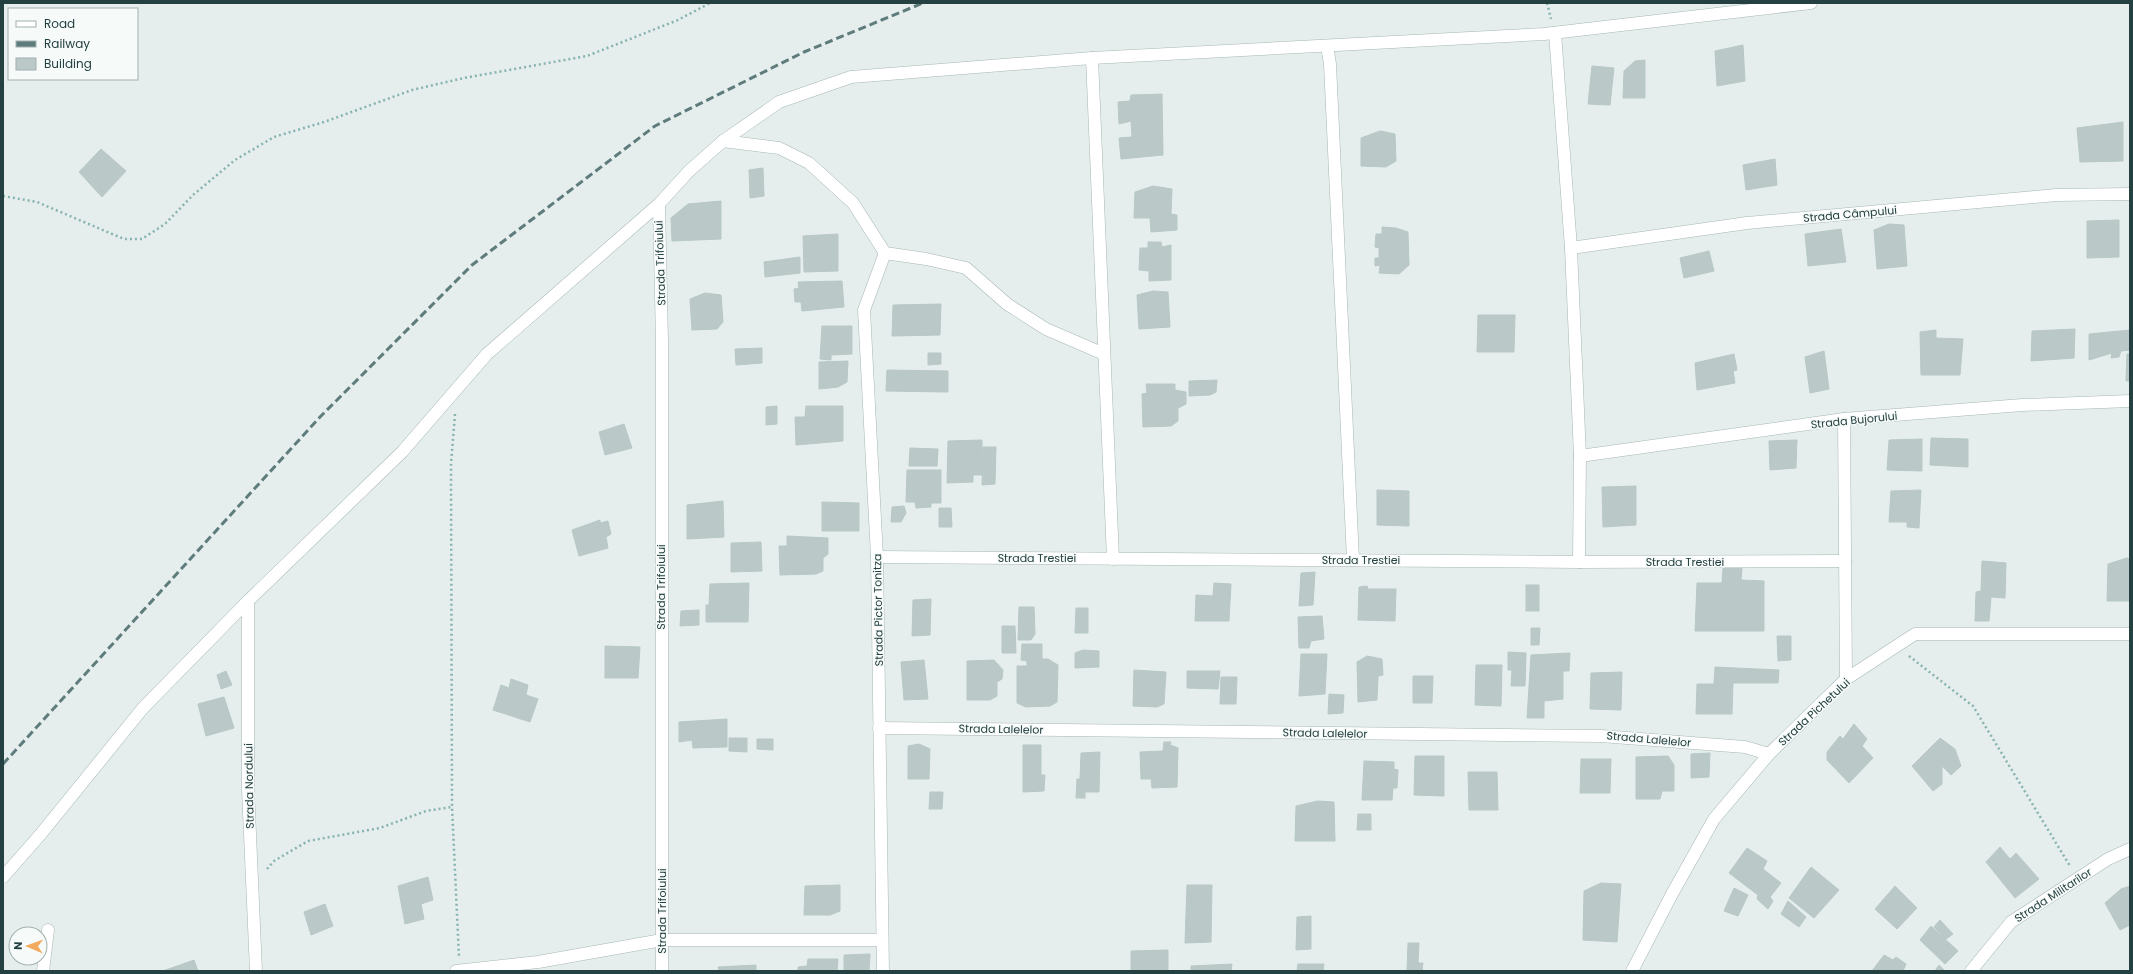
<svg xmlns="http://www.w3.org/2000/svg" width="2133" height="974" font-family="Poppins,sans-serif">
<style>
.building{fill:#bac9c7;stroke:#b7c8c6}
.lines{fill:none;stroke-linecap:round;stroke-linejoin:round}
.street-casing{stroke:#a7b6b6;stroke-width:13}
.path{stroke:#86b2b0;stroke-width:2.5;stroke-dasharray:2 3;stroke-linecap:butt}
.street{stroke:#fff;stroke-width:12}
.rail{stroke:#5f7c7c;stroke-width:3;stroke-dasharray:8 4;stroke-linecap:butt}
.labels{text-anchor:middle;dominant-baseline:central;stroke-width:3;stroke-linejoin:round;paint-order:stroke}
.street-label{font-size:11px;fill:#244040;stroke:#f6faf9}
</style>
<rect width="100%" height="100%" fill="#e5eeed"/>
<g class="building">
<path d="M1743,45l2,36 -28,5 -2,-35z"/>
<path d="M1645,60v38h-22l1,-27 11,-10z"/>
<path d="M1592,66l22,2 -4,37 -22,-1z"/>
<path d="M1162,94l1,61 -42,4 -2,-21 13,-1 -1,-16 -12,3 -1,-22 12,-1 1,-6z"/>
<path d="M2123,122v39l-43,1 -3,-34z"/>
<path d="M1380,131l15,3 1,27 -10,6 -25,-1v-28z"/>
<path d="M101,149l25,22 -24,26 -23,-25z"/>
<path d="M1775,159l2,26 -31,5 -3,-25z"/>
<path d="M763,168l1,28 -14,2 -1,-28z"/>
<path d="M1153,186l19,3 -1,25 6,1v15l-26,2 -1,-14h-16l1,-26z"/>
<path d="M721,201v38l-49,2 -1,-23 17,-14z"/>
<path d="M2119,220v37l-32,1v-37z"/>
<path d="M1889,224l15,1 3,41 -30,3 -3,-39z"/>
<path d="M1382,227l14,1 12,4 1,33 -10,9 -20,-1 1,-8 -5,1v-8h4v-10l-4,-1 1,-13h6z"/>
<path d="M1841,229l5,33 -38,4 -3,-32z"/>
<path d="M838,234v37l-34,1 -1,-36z"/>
<path d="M1148,242h13l1,5 9,-2v35l-22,1v-10l-10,-1 1,-22h8z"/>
<path d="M1709,251l5,20 -30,7 -4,-20z"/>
<path d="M800,257v16l-35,4 -1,-15z"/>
<path d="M842,281l2,26 -42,4 -1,-9h-6l-1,-13 5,-1 -1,-6z"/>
<path d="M1153,291l15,1 2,35 -31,2 -2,-34z"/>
<path d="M705,293l16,2 2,27 -6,7 -25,1 -2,-31z"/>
<path d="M941,304l-1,31 -48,1 1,-31z"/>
<path d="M1478,315h37l-1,37h-37z"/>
<path d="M822,326h30v28l-21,1v5l-11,-1z"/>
<path d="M2075,329l-1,29 -43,3 1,-30z"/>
<path d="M1936,330v8l27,1 -3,36h-39l-1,-43z"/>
<path d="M2130,330v20l-9,1 -2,6 -8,1 1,-5 -23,7v-26z"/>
<path d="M762,348v15l-26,2 -1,-16z"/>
<path d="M1824,351l5,38 -19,4 -5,-36z"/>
<path d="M928,353h13v11l-13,1z"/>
<path d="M1734,354l3,16 -4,1 2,12 -38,7 -2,-27z"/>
<path d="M2127,354h3v27h-4z"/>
<path d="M848,361l-1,21 -9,5 -19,2v-27z"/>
<path d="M887,370l61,1v21l-62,-1z"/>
<path d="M1217,380l-1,12 -6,3 -21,1v-15z"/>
<path d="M1146,384h29v6l11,2v12l-8,4v13l-7,5 -28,1 -1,-33 5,-1z"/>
<path d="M777,406v18l-11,1v-18z"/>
<path d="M806,406h37v35l-47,4 -1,-28h10z"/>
<path d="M624,424l8,24 -27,7 -6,-23z"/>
<path d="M1931,438l37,1v28l-38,-2z"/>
<path d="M1922,439v32l-35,-1 2,-30z"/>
<path d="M982,440v35h-9v7l-26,1 1,-42z"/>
<path d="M1797,440l-1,28 -26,2 -1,-29z"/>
<path d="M983,447h13l-1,37 -13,1z"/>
<path d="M910,448l28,1 -1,17h-28z"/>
<path d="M907,470h34v33h-10v4l-15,1 -1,-6h-9z"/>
<path d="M1636,486v39l-33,2 -1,-40z"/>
<path d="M1377,490l32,1v35l-32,-1z"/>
<path d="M1921,490l-2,38 -12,-1v-5h-18l2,-31z"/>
<path d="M723,501l1,36 -37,2v-34z"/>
<path d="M822,502l37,1v28h-37z"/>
<path d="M904,506l2,7 -5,9h-10l1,-15z"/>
<path d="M939,508h12l1,19h-13z"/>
<path d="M600,520v3l8,-2 3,13 -5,3 2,11 -29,8 -7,-26z"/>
<path d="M787,536l41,2v16l-5,4v13l-7,3 -36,1 -1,-29h8z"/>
<path d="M761,542l1,29 -31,1v-29z"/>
<path d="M2127,558l3,1v42h-23l1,-37z"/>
<path d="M1982,561l24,2 -1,35 -14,-1 -2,24h-14l1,-29 5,-1z"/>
<path d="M1723,568h19l-1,12 23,1v50h-69l2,-48h25z"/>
<path d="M1315,572l-2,33 -14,1 2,-33z"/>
<path d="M749,583l-1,39h-42v-17h3l1,-21z"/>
<path d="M1214,583l17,1 -2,37h-34l1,-26 17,1z"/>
<rect x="1526" y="585" width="13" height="26"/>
<path d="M1367,586l1,3h28l-1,32 -37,-1 1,-33z"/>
<path d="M931,599l-1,36 -18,1 1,-36z"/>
<path d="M1019,607h15l1,27 -4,6h-13z"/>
<path d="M1076,608h12v25h-13z"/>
<path d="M699,610v15l-19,1 1,-15z"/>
<path d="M1322,616l2,23 -13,2 -2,7h-10l-1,-31z"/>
<path d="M1002,626h13l1,27h-14z"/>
<path d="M1531,628h9l-1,17h-8z"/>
<path d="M1777,636h14v24l-13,1z"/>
<path d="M1022,644h20v15h6l10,6 -1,37 -7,4 -24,1 -9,-4v-37h10v-5l-6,-1z"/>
<path d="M605,646l35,1 -2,31h-33z"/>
<path d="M1083,650l16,1v16l-24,1v-15z"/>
<path d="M1508,652l18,1 -1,33h-14l1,-16h-4z"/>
<path d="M1570,653l-1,18h-6v28l-19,2v17h-17l4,-63z"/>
<path d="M1301,654h26l-2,40 -26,2z"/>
<path d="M1367,656l15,3 1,16 -5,1 -1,24 -19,2 -1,-40z"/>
<path d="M924,660l4,39 -24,1 -3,-38z"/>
<path d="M994,660l9,10 -1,9 -5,3v14l-7,4h-23v-39z"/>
<path d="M1476,665h26l-1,41 -26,-1z"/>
<path d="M1715,667l64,3 -1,13h-45l-1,31h-36l1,-30h17z"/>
<path d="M1134,670l32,2 -2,32 -7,3 -24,-1z"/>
<path d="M226,671l6,14 -11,4 -4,-14z"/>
<path d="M1187,671h33l-2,18 -31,-1z"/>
<path d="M1622,672l-1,38 -31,-1 1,-36z"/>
<path d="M1413,676h20l-1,27h-19z"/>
<path d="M1221,677h16l-1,27h-16z"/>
<path d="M511,679l17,6 -2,10 12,4 -8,23 -37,-12 8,-25 8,3z"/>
<path d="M1329,694l15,1 -1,18 -15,1z"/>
<path d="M224,697l10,31 -28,8 -8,-32z"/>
<path d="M727,719v28l-34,1 -1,-8 -13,2v-20z"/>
<path d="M1854,724l13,15 -5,7 11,12 -24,25 -22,-23v-8l13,-16 3,3z"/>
<path d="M729,738h18v14l-18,-1z"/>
<path d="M1940,738l15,11 6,17 -10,9 -9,-9v18l-9,7 -21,-25z"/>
<path d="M757,739h16v11l-16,-1z"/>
<path d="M1164,742h7l-1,3 8,3 -1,39 -25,1 -1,-9h-10l-1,-27 23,-1z"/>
<path d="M919,744l11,5 -1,30h-21v-33z"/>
<path d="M1023,745h18v30h4l-1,16 -21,1z"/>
<path d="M1100,752l-1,40h-14v6h-9l1,-19h3l1,-26z"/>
<path d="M1710,753l-1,24 -18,1v-24z"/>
<path d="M1415,756h29v40l-30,-1z"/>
<path d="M1668,756l6,9v26h-12l-2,8h-24v-42z"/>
<path d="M1581,759h30l-1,34h-30z"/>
<path d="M1364,761l30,1v7l4,1 -1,18h-4l-1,12h-30z"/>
<path d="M1468,772h29l1,38h-29z"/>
<path d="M930,792h13l-1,17h-13z"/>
<path d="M1318,801l16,1 1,39h-40l1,-35z"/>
<path d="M1358,814h13v16h-14z"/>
<path d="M2000,847l10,12 6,-6 23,26 -24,19 -29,-36z"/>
<path d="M1747,848l20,13 -4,8 18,14 -11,14 3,4 -5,8 -11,-10 1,-4 -29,-22z"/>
<path d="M1811,867l28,23 -25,28 -25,-20z"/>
<path d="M428,877l5,23 -12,4 3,15 -19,5 -7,-38z"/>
<path d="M1601,883l20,1 -4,58 -34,-2 1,-49z"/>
<path d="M840,885v26l-10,4h-26l1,-29z"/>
<path d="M1187,885h25l-1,57 -26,1z"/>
<path d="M1895,886l22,22 -20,21 -22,-20z"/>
<path d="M2130,886v39l-10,5 -15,-27 16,-14z"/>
<path d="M1734,888l14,7 -10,21 -14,-5z"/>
<path d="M1788,901l18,16 -7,10 -18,-13z"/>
<path d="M325,904l8,22 -22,9 -7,-23z"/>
<path d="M1311,916v33l-15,1 1,-33z"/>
<path d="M1940,920l13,14 -7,5 -12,-12z"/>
<path d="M1931,926l27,25 -13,13 -25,-24z"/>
<path d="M1408,943h11l-1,20h5l-1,8h-15z"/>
<path d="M1168,950v21h-37v-20z"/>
<path d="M870,954l-1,17h-25v-16z"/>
<path d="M1884,955l9,5 3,-3 10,7 -3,7h-31z"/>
<path d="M808,959h30l-1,12h-39v-4l9,-1z"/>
<path d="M194,960l4,11h-35z"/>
<path d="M1232,964l-1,7h-40v-5z"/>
<path d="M1298,964h26l-1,7h-26z"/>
<path d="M756,965v6h-37l-1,-4z"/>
<path d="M1939,965l6,6h-10z"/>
</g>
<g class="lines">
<g class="street-casing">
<g id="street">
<path d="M1555,33l16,215 9,208 -1,106"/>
<path d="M1327,46l3,18 23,496"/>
<path d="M1092,58l21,501"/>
<path d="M723,141l56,7 30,15 44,40 32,50 41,6 40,9 41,36 39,25 58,25"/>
<path d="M659,204l3,137v630"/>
<path d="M1571,248l176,-25 309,-28 74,-1"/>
<path d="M1844,419l2,260"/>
<path d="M1580,456l264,-37 178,-14 108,-4"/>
<path d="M877,557l702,5 266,-1"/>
<path d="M248,601v188l8,182"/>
<path d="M879,728l722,8 144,11 24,7"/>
<path d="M3,877l37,-42 103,-127 105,-107 154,-149 85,-98 172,-150 30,-33 34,-30 56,-39 72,-25 241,-19 452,-24 267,-31"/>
<path d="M43,971l5,-41"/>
<path d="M456,971l82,-9 124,-22h220"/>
<path d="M883,971l-6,-414 -13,-247 21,-57"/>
<path d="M1632,971l40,-77 42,-75 55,-65 77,-75 69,-45h215"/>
<path d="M1971,971l40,-49 97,-63 22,-10"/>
</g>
</g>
<g class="path">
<path d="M1547,3l4,16"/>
<path d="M3,196l34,6 87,37h18l23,-15 28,-29 42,-35 39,-23 50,-15 88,-32 52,-12 123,-22 91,-36 32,-17"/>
<path d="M455,414l-4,50 1,343 7,150"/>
<path d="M1909,656l64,50 97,160"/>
<path d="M267,869l7,-8 34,-20 72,-13 46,-17 26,-4"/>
</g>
<use href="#street" class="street"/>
<path class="rail" d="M3,764l317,-347 152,-152 183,-139 149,-74 119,-49"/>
</g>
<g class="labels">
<g class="street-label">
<text transform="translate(1850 214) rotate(-5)">Strada Câmpului</text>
<text transform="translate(660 263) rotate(-92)">Strada Trifoiului</text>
<text transform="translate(1854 420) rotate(-6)">Strada Bujorului</text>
<text x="1037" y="558">Strada Trestiei</text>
<text x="1361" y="560">Strada Trestiei</text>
<text x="1685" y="562">Strada Trestiei</text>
<text transform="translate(661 587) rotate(-90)">Strada Trifoiului</text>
<text transform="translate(878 610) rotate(-91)">Strada Pictor Tonitza</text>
<text transform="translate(1814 712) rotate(-43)">Strada Pichetului</text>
<text transform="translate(1001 729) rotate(1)">Strada Lalelelor</text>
<text transform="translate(1325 733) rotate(1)">Strada Lalelelor</text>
<text transform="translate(1649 739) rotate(5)">Strada Lalelelor</text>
<text transform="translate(249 786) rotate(-91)">Strada Nordului</text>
<text transform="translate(2053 895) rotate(-33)">Strada Militarilor</text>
<text transform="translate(662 911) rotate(-90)">Strada Trifoiului</text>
</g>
</g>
<rect width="2133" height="974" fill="none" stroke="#244040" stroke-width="8"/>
<rect x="8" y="8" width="130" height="72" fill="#f6faf9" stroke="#a2b0af"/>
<rect x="16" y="21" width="20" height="6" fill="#ffffff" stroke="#a2b0af"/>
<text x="44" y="28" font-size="12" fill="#244040">Road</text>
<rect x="16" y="41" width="20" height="6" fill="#5f7c7c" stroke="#a2b0af"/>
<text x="44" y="48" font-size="12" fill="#244040">Railway</text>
<rect x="16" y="58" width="20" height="12" fill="#bac9c7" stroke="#a2b0af"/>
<text x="44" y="68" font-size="12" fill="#244040">Building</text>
<g transform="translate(28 946) rotate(272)"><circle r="19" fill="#f6faf9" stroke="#a2b0af"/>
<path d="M0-3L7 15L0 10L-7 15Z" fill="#f2aa5f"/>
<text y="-6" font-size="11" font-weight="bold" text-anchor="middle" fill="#244040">N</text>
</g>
</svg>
